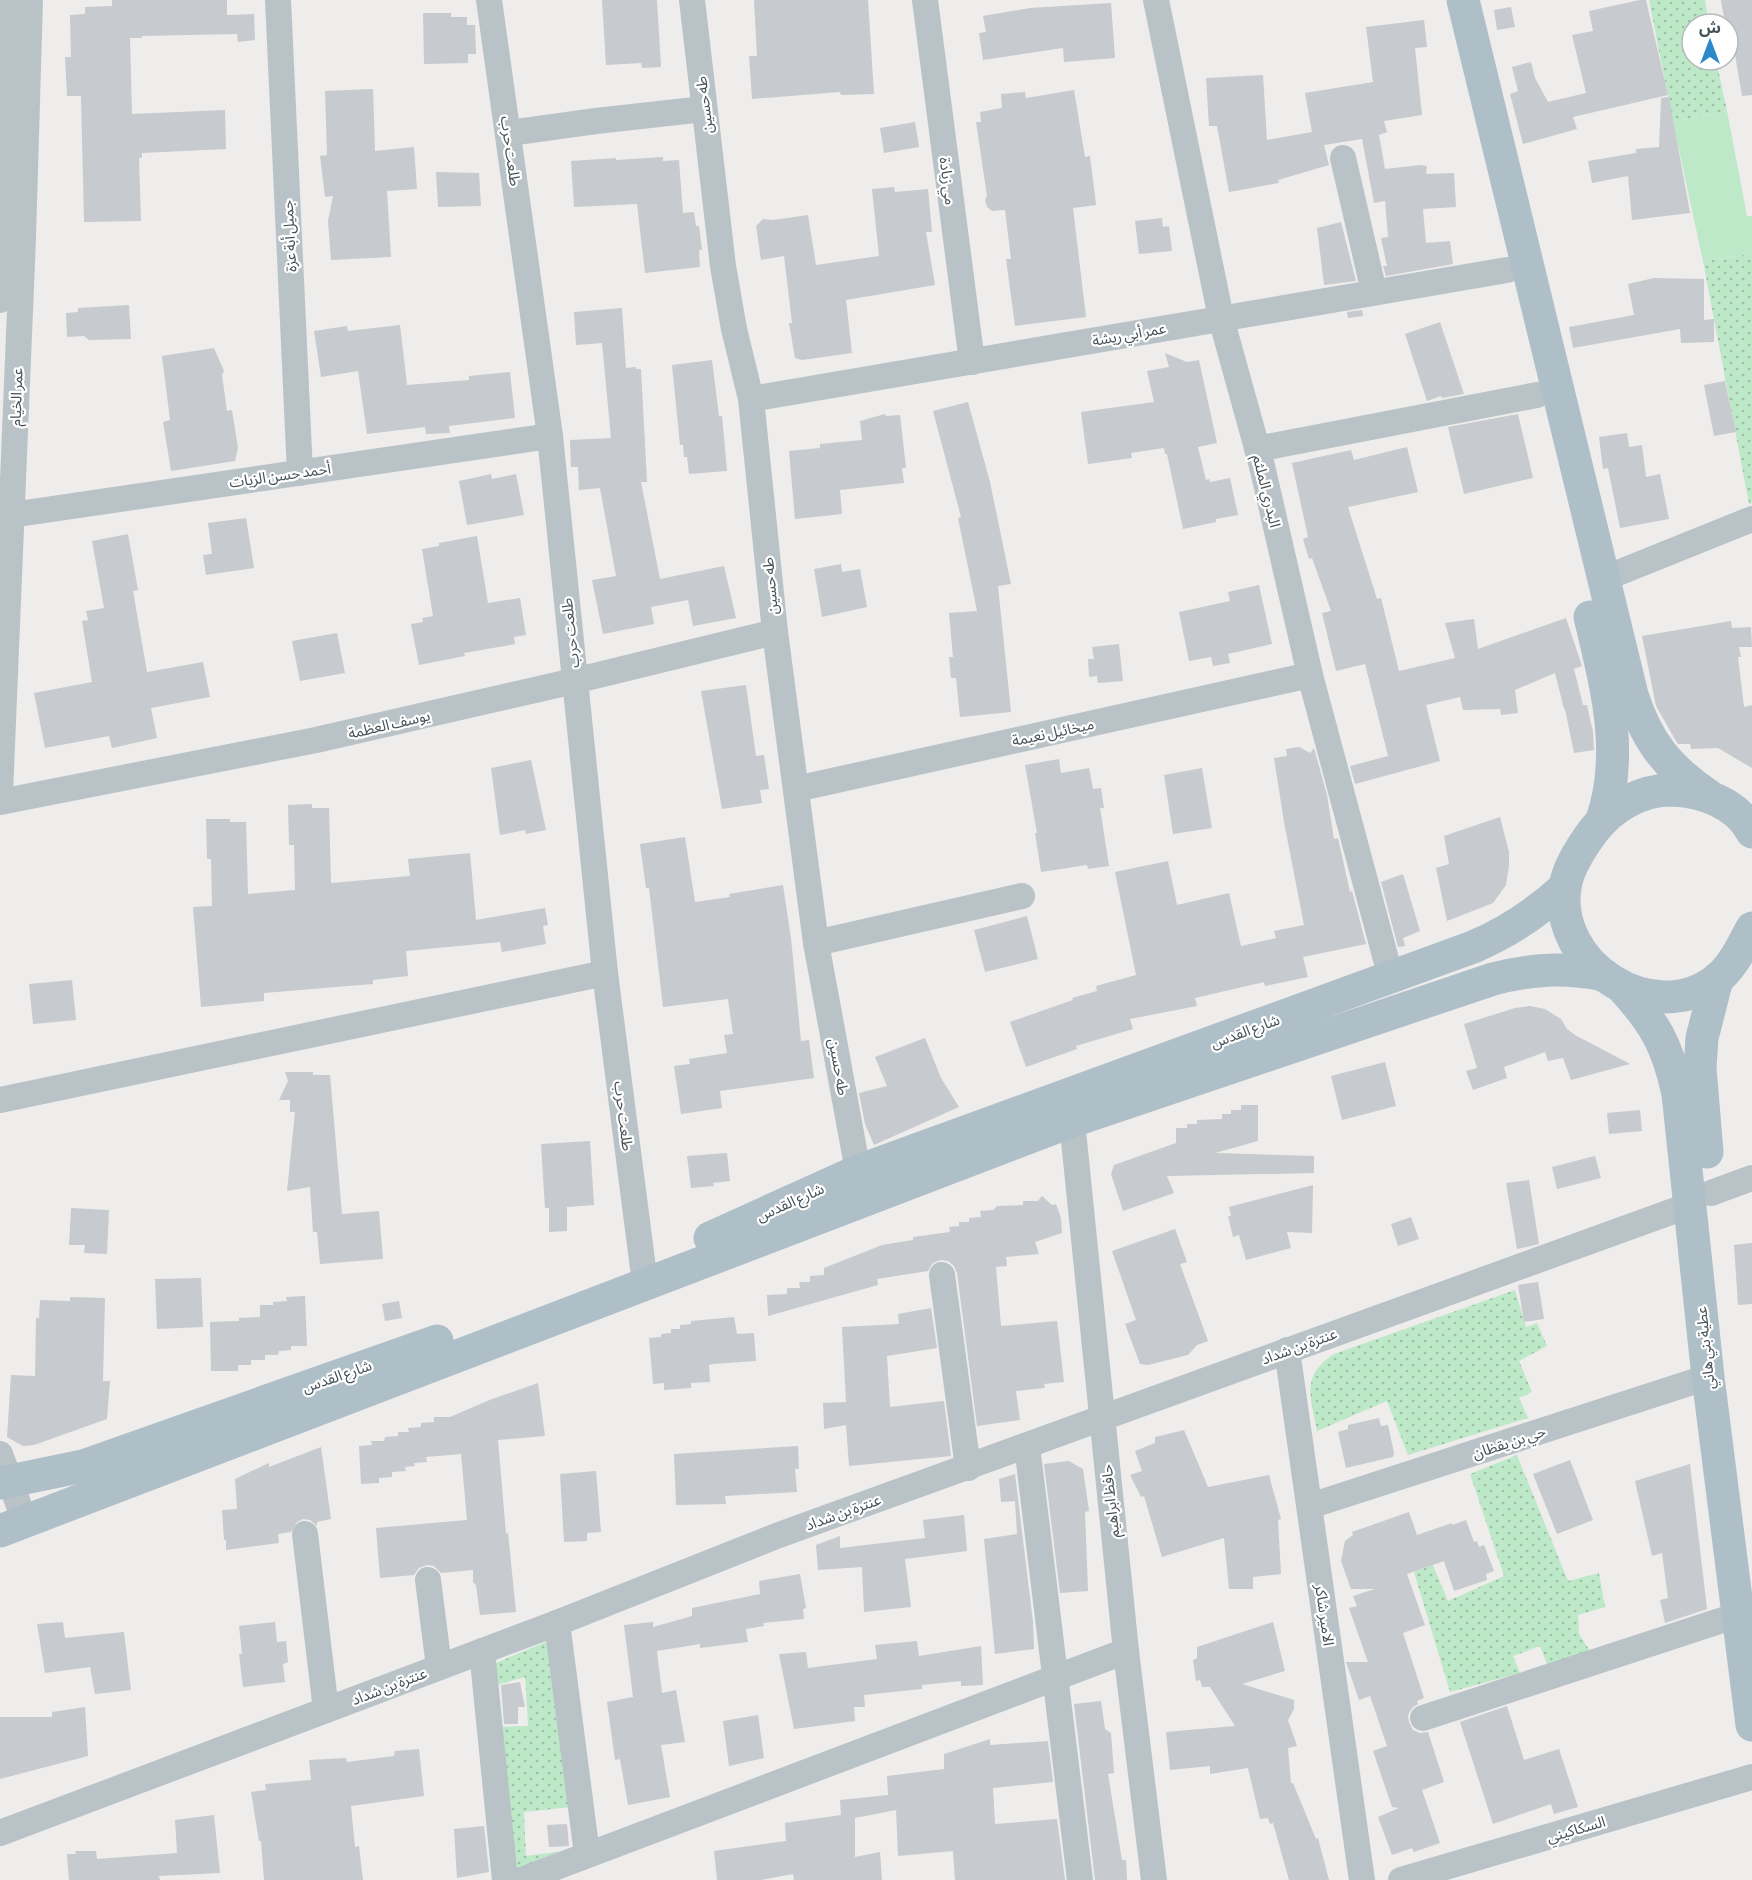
<svg xmlns="http://www.w3.org/2000/svg" width="1752" height="1880" font-family="'Asap Condensed','Noto Sans Arabic',sans-serif">
<style>
.park{fill:#bee9c8}
.garden{fill:url(#garden-dots)}
.building{fill:#c7cace}
.lines{fill:none;stroke-linecap:round;stroke-linejoin:round}
.minor{stroke:#b9c3c7;stroke-width:26}
.major{stroke:#aebfc8;stroke-width:33}
.labels{text-anchor:middle;dominant-baseline:central;stroke-width:4.5;stroke-linejoin:round;paint-order:stroke}
.street-label{font-size:15px;fill:#465257;stroke:#fff}
</style>
<defs>
<pattern id="garden-dots" width="8" height="8" patternUnits="userSpaceOnUse" patternTransform="scale(1.5)"><rect width="8" height="8" fill="#bee9c8"/><path d="M2 2h.1M6 6h.1" fill="none" stroke="#9cbfa5" stroke-width="1.8" stroke-linecap="round"/></pattern>
</defs>
<rect width="100%" height="100%" fill="#efecec"/>
<path class="park" d="M1727,111l20,105h5v38l-49,7 -30,-139z"/>
<g class="garden">
<path d="M1649,0h56l4,24h-17v36h24l11,51 -54,11z"/>
<path d="M1752,254v249l-3,1 -46,-243z"/>
<path d="M1515,1290l11,37 11,-4 10,23 -28,15 13,31 -13,6 9,20 -120,37 -21,-54 -70,30c-6,-33 -17,-55 17,-77z"/>
<path d="M1517,1455l51,126 31,-8 6,34 -27,8 1,19 11,17 -43,13 -7,-18 -27,10 7,17 -70,19 -36,-120 19,-7 15,36 56,-25 -34,-102z"/>
<path d="M553,1639l18,168 -47,5 2,44 45,-6 -60,25 -16,-148 33,-1 -3,-49 -32,9 -2,-21z"/>
</g>
<g class="building">
<path d="M112,0h115v15l27,-1 1,26 -17,2 -1,-8 -95,2v2h-12l2,76 93,-4 1,39 -84,4v5h-3l2,63 -57,1 -3,-126h-14l-2,-39h6l-1,-42 15,-1v-7l27,-1z"/>
<path d="M602,0h55l4,67 -19,1 -1,-5 -35,2z"/>
<path d="M754,0h114l6,94 -33,1 -1,-3 -88,7 -3,-43h8z"/>
<path d="M1640,0h6l22,95 -95,22 4,12 -54,15 -13,-50 8,-3 -6,-24 19,-5 4,16 13,24 38,-9 -14,-58 21,-4 -4,-20z"/>
<path d="M1721,0h31v95l-10,1 -8,-47 -6,1v-26h-3z"/>
<path d="M1111,3l4,55 -51,4 -1,-14 -80,12 -4,-27 7,-1 -3,-16 47,-8z"/>
<path d="M1511,7l4,20 -18,3 -3,-20z"/>
<path d="M423,13h28v4h16v8h8l1,29h-8v9l-44,1z"/>
<path d="M1424,20l3,27 -12,1 7,67 -38,6 3,11 -8,3 6,34 35,-4 7,1 -1,8 28,-1 2,34 -33,2 3,34 24,-2 3,23 -67,12 -3,-10h4l-6,-28 7,-1 -3,-36 -11,2 -12,-64 -38,6 5,20 -51,15 1,3 -50,9 -12,-66h-8l-3,-48 57,-3 4,65 45,-8 -7,-39 68,-11 -7,-55z"/>
<path d="M373,89l2,62 39,-4 3,42 -30,2 4,66 -60,3 -3,-39 5,-25 -8,1 -5,-41 7,-1 -2,-64z"/>
<path d="M1074,90l11,67 5,-1 6,49 -23,3 13,109 -71,9 -9,-67h5l-6,-49 -13,1 -5,-4 -2,-7 2,-4 -11,-74h5l-1,-10 22,-4 -1,-14 24,-2 1,6z"/>
<path d="M1669,97l21,116 -58,7 -4,-44 -36,7 -4,-22 48,-8v-4l23,-2 2,-49z"/>
<path d="M915,122l4,25 -35,6 -4,-25z"/>
<path d="M663,157v4l16,-1 4,53 11,-1 2,14h3l3,24h-3l1,17 -55,6 -8,-69 -63,3 -3,-46 45,-3v2z"/>
<path d="M436,172l43,1 2,33 -43,1z"/>
<path d="M894,187l1,5 33,-3 4,43h-6l9,53 -89,15 6,53 -50,7 -7,-2 -6,-35h3l-8,-67 -23,4 -5,-34 7,-7 10,1 35,-5 8,50 63,-9 -7,-67z"/>
<path d="M1162,218l1,9 6,-1 3,25 -33,3 -4,-33z"/>
<path d="M1341,222l15,59 -32,4 -7,-57z"/>
<path d="M1654,278l50,1v41l10,-1v23l-33,1 -1,-14 -107,19 -4,-21 65,-12 -6,-31z"/>
<path d="M129,305l2,34 -42,1 -5,-4 -17,1 -1,-24 12,-1v-4z"/>
<path d="M622,308l4,60 10,-1v2h5l6,113h-6l19,97 64,-13 12,52 -43,8 -5,-26 -37,7 3,17 -51,10 -11,-54 24,-4 -16,-88 -21,2 -1,-23h-7l-1,-27 41,-2 -9,-95 -26,2 -2,-33z"/>
<path d="M1362,310l1,6 -15,2 -1,-6z"/>
<path d="M1440,322l24,72 -22,4 -1,-2 -14,5 -22,-67z"/>
<path d="M400,325l7,60 62,-5v-4l41,-4 5,46 -66,8 1,7 -24,1 -1,-7 -58,7 -9,-63 -37,6 -7,-46 33,-5 1,5z"/>
<path d="M214,348l10,23 -2,4 5,36 5,-1 6,38 -3,13 -64,10 -8,-49 7,-2 -8,-64z"/>
<path d="M1165,353l22,9 12,-2 18,83 -19,4 8,33 3,-1 1,3 20,-4 8,37 -22,4v3l-33,7 -16,-75h-2l-1,-6 -33,5 1,5 -44,6 -7,-52 73,-10 -7,-31 22,-4z"/>
<path d="M712,360l7,56h3l5,55 -38,3 -2,-17h-3l-1,-12h-3l-8,-80z"/>
<path d="M1725,381l11,51 -22,4 -10,-51z"/>
<path d="M968,402l22,80 21,102 -13,2 13,126 -51,5 -4,-39h-5l-2,-21h4l-4,-44 28,-2 -19,-93 3,-1 -28,-106z"/>
<path d="M885,414l1,2 14,-1 6,53h-4l2,15 -64,7 2,24 -47,5 -6,-68 31,-3v-4l42,-4 -2,-19z"/>
<path d="M1518,414l15,64 -69,16 -16,-67z"/>
<path d="M1627,433l2,14 13,-2 4,32 14,-3 9,45 -49,9 -12,-60 -5,1 -4,-32z"/>
<path d="M1407,447l11,45 -70,15 29,92 4,-1 18,73 56,-13 -10,-35 29,-4 4,30 88,-31 16,48 -8,3 9,36h4l6,27 1,18 -20,3 -9,-44h-1l-9,-36 -40,17 3,23 -17,2 -1,-6 -37,1 -3,-13 -34,8 14,56 -85,23 -5,-18 38,-10 -23,-92 -29,7 -14,-58 9,-2 -19,-53 -3,1 -6,-20 5,-2 -16,-74 59,-13 3,10z"/>
<path d="M491,474l1,5 24,-5 8,41 -57,10 -8,-44z"/>
<path d="M246,518l8,50 -48,7 -3,-20 9,-1 -4,-31z"/>
<path d="M128,534l10,56 -5,1 14,81 56,-10 7,35 -59,11 6,30 -45,10 -3,-12 -64,12 -11,-55 58,-11 -10,-61 6,-1 -2,-9 18,-3 -12,-67z"/>
<path d="M477,536l11,67 32,-5 6,37 -12,2 1,7 -51,9 1,3 -46,9 -8,-41 12,-2 -1,-4 11,-2 -11,-67 17,-3v-3z"/>
<path d="M841,564l1,8 18,-3 7,38 -45,10 -8,-48z"/>
<path d="M1259,585l13,59 -44,10 2,9 -17,3 -2,-9 -22,4 -10,-49 51,-11 -2,-9z"/>
<path d="M1731,621l1,7 19,-1 1,20h-13l2,10h-3l6,50 8,-2v63l-34,-20 -27,1 -1,-5h-12l-2,-3 -20,-35 -14,-70z"/>
<path d="M337,633l8,40 -45,8 -8,-40z"/>
<path d="M1119,644l4,37 -25,2 -1,-7 -8,1 -1,-18h6l-2,-12z"/>
<path d="M746,685l10,71 8,-1 5,34 -9,1 2,13 -40,6 -21,-118z"/>
<path d="M1299,747l11,6 4,-5 13,47 7,44 4,-1 12,54 2,-1 14,53 -63,13 5,20 -43,9 -1,-4 -69,16 2,8 -67,13 3,10 -57,17 1,3 -51,18 -16,-45 63,-22 -1,-2 25,-7 -1,-5 40,-11 -21,-103 53,-11 9,44 52,-12 12,53 35,-8 -2,-7 30,-6 -20,-103 -10,-64 13,-2 -1,-7z"/>
<path d="M1059,759l2,14 28,-5 4,21 8,-1 3,20h-4l9,58 -21,3 -1,-4 -46,7 -6,-39h2l-12,-68z"/>
<path d="M531,760l15,70 -20,4 -1,-4 -25,5 -9,-67z"/>
<path d="M1202,768l10,60 -39,6 -9,-59z"/>
<path d="M312,804v4h17l2,75 79,-7 -2,-17 62,-6 6,67 69,-12 3,17 -5,1 3,18 -44,8 -2,-10 -94,9 2,25 -35,4v4l-109,9v8l-63,6 -8,-100 19,-1 -1,-47h-4l-1,-40h24v3h16l2,72 47,-4 -1,-45h-5l-1,-40z"/>
<path d="M1500,817l9,35v13l-3,20 -13,18 -46,18 -11,-53 13,-4 -5,-28z"/>
<path d="M685,837l10,65 35,-5 -1,-3 54,-9 8,53 10,103 8,-1 5,38 -94,13 2,17 -41,6 -7,-48 16,-2 -1,-5 38,-6 -3,-18 9,-1 -5,-35 -65,8 -14,-119h-3l-6,-44z"/>
<path d="M1403,874l17,57 -17,7 2,8 -7,1 -17,-65z"/>
<path d="M1027,916l11,43 -53,13 -11,-42z"/>
<path d="M72,980l4,40 -43,4 -4,-40z"/>
<path d="M1530,1006l15,3 16,10 6,10 8,6 55,29 -59,16 -8,-22 -15,3 -3,-9 -41,15 3,11 -34,12 -7,-19 11,-3 -13,-44 51,-16z"/>
<path d="M925,1038l16,40 18,29 -85,38 -9,-21 -6,-31 28,-7 -12,-29z"/>
<path d="M1385,1062l11,44 -54,14 -11,-44z"/>
<path d="M285,1072h28v3h17l12,139 37,-3 4,48 -63,5 -3,-32h-4l-3,-45 -23,4 8,-79h-5v-12h-11l9,-19z"/>
<path d="M1241,1105h17v36l-43,12 99,3v17l-147,3 7,17 -51,18 -12,-37 3,-9 62,-22v-15h11v-4h10v-4l25,-1v-5h9v-4h10z"/>
<path d="M1640,1110l2,21 -33,3 -2,-21z"/>
<path d="M590,1141l4,64 -27,2v24l-18,1v-24h-4l-4,-64z"/>
<path d="M727,1153l3,28 -17,2 1,3 -23,2 -4,-32z"/>
<path d="M1595,1156l6,22 -44,11 -5,-22z"/>
<path d="M1529,1180l10,64 -22,5 -11,-66z"/>
<path d="M1313,1185l-1,48 -25,-1 4,16 -45,12 -7,-25 -6,2 -5,-21h3l-2,-9z"/>
<path d="M1042,1196l10,9 4,-1 5,14 1,15 -27,9 4,12 -33,3 1,9 -11,1 5,59 56,-5 7,61 -20,2 1,4 -29,3 4,29 -43,6 -20,-153 -3,-7 -6,-5 -7,-1 -8,3 -5,8 -51,8 1,6 -110,31 -1,-21 20,-1v-6h13l-1,-6h11v-6l14,-1v-7l58,-23 31,-5v-3l37,-5 -1,-5 10,-1v-4h10v-4l12,-1 -1,-6 13,-1 4,-4 26,-1v-4h15z"/>
<path d="M71,1208l38,2 -2,44 -23,-1 1,-8h-16z"/>
<path d="M1411,1217l8,22 -21,7 -7,-22z"/>
<path d="M1175,1229l12,33 -7,2 28,77 -11,4 -9,10 -40,10 -8,-1 -15,-40 11,-4 -24,-69z"/>
<path d="M1752,1243v61l-14,1 -4,-60z"/>
<path d="M201,1278l2,49 -46,2 -2,-50z"/>
<path d="M1538,1282l6,37 -20,3 -6,-37z"/>
<path d="M305,1296l2,50h-16v4l-12,1 -1,4h-13v5h-14v5h-13v6h-27l-1,-49 29,-1v-3l21,-1v-12h13v-3l14,-1 -1,-4z"/>
<path d="M70,1297l35,1 -2,83h7l-3,38 -73,26 -11,1 -16,-9 4,-62 24,1 1,-58h3l1,-18 30,1z"/>
<path d="M399,1301l3,17 -17,3 -3,-17z"/>
<path d="M931,1308l6,40 -50,8 3,51 54,-6 7,55 -102,10 -3,-41 -22,4 -1,-26 23,-1 -4,-75 57,-3 -1,-10z"/>
<path d="M734,1317l3,17 17,-1 2,28 -43,3 -4,1 1,17 -19,1v5l-27,2v-7l-11,1 -4,-46 12,-1v-3l10,-1v-4h9v-4l11,-1v-3z"/>
<path d="M538,1383l7,53 -47,4 8,94 2,-1 8,79 -36,3 -4,-30 -3,-3v-12l-32,3 -7,-7 -7,-1 -8,3 -5,7 -34,3 -4,-50 91,-8 -6,-66 -35,3 1,5 -13,1 1,3 -10,1 1,4 -14,1v5l-13,1v5l-18,1 -2,-38 13,-1 -1,-4h13l1,-4 13,-1v-4h11l-1,-4 13,-1v-4l13,-1v-5h16l42,-18z"/>
<path d="M1379,1418l2,8 7,-1 6,28 -1,4 -47,11 -8,-36 10,-3v-4z"/>
<path d="M1184,1430l24,57 61,-12 12,44 -3,1 3,54 -28,3v12h-24l-5,-51 -62,19 -18,-61 -3,1 -11,-22 12,-4 -7,-20 20,-8v-6z"/>
<path d="M798,1446l1,23h-4l2,23 -72,4 1,8 -50,1 -2,-51z"/>
<path d="M321,1447l10,72 -14,3v4l-7,-6 -7,-1 -6,3 -6,10 -13,2 1,9 -53,7v-10h-2l-2,-30 15,-1 -2,-30 34,-16v4z"/>
<path d="M1570,1460l23,60 -36,14 -24,-60z"/>
<path d="M1069,1461l14,8 6,42 -4,1 3,79 -28,2 -16,-129z"/>
<path d="M1690,1464l17,145 -42,14 -5,-23 8,-2 -6,-45 -10,3 -17,-75z"/>
<path d="M596,1471l5,61 -14,1v8l-23,1 -4,-68z"/>
<path d="M1015,1474l18,148 1,27 -39,5 -11,-115 33,-5 -2,-33 -14,1 -2,-23z"/>
<path d="M1409,1512l8,23 35,-12v2l14,-5 8,22 3,-1 2,6 5,-2 10,26 -8,3 1,6 -33,11 -10,-30 -37,13 18,51 -22,8 21,65 -7,3 1,3 -6,4 -4,7 1,7 4,8 7,3 8,-1 16,50 -22,8 18,53 -26,9 -2,-4 -20,7 -14,-38 21,-9 -7,-1 -19,-56 14,-5 -17,-50 -11,4 -13,-38h22l-19,-54 8,-2 -4,-10 22,-7h-24l-10,-28 4,-20 8,-6 -1,-3z"/>
<path d="M964,1515l3,36 -62,8 6,48 -47,5 -2,-45 -44,3 -2,-25 24,-9v12l85,-10 -2,-18z"/>
<path d="M800,1574l6,34 -3,1 1,10 -41,4 1,3 -18,3 2,13 -48,6v-4l-43,7 5,42 14,-3 9,52 -24,3 9,52 -42,8 -8,-46 -5,1 -8,-58 26,-5 -9,-72 29,-3v5l39,-11v-8l68,-14 -1,-13z"/>
<path d="M63,1622l2,16 59,-6 7,58 -36,4 -5,-27 -45,6 -8,-49z"/>
<path d="M275,1622l2,20 9,-1 2,21 -5,2 2,18 -42,5 -4,-33h3l-3,-28z"/>
<path d="M1273,1622l12,49 -43,13 52,16v9l-6,11 9,26 -9,2 3,35h2l23,56 2,-1 11,42h-40l-16,-57 -3,1 -2,-6 -8,1 -12,-51 -38,6v-8l-40,4 -4,-38 69,-6 -25,-39h-8l-2,-7 -4,1 -3,-21 4,-2v-11z"/>
<path d="M917,1641l2,15 62,-10 2,39 -22,1v-5l-39,4v4l-58,6 1,12h-11l1,14 -61,8 -15,-75 27,-2 2,16 69,-9 -2,-14z"/>
<path d="M520,1682l5,25h-7v17h-14l-3,-39z"/>
<path d="M1101,1701l4,28 6,4 3,40 -6,1 14,86h4l1,20h-32l-21,-176z"/>
<path d="M1507,1706l17,54 35,-11 19,58 -24,7 -3,-10 -58,20 -33,-102z"/>
<path d="M85,1707l3,49 -88,23v-62h52v-5z"/>
<path d="M758,1715l6,43 -35,8 -6,-45z"/>
<path d="M990,1739v6l58,-4 5,41 -60,6 2,36 62,-5 8,61h-110l-2,-29 -55,5 -2,-46 -41,8v39l25,-5 2,28h-88l-1,-6 -32,6h-44l-3,-29 72,-10 -1,-18 56,-8 -1,-15 48,-5 -1,-19 57,-7v-15z"/>
<path d="M419,1749l5,47 -73,10 4,41 4,-1 4,34h-99l-3,-39h-2l-8,-49 15,-2 -1,-6 46,-4 -2,-20 37,-2 1,4 47,-6 1,-5z"/>
<path d="M214,1815l6,58 -61,3 1,4h-91l-2,-26h9l-1,-3h21l1,8 80,-6 -2,-33z"/>
<path d="M567,1824l2,22 -20,1 -2,-22z"/>
<path d="M484,1826l5,46 -32,6 -3,-49z"/>
</g>
<g class="lines">
<g class="minor">
<path d="M278,0l22,473"/>
<path d="M489,0l61,436 55,537 38,295"/>
<path d="M692,0l31,266 11,63 17,70 24,233 41,311 42,228"/>
<path d="M925,0l47,362"/>
<path d="M1156,0l65,318 41,148 48,209 81,303"/>
<path d="M509,133l87,-12 108,-12"/>
<path d="M1343,158l31,134"/>
<path d="M0,300l10,-300"/>
<path d="M751,399l756,-129"/>
<path d="M1257,449l280,-54"/>
<path d="M11,515l539,-79"/>
<path d="M1603,579l149,-60"/>
<path d="M796,789l514,-114"/>
<path d="M0,794l23,-556 7,-238"/>
<path d="M0,802l316,-62 258,-59 201,-49"/>
<path d="M816,943l206,-47"/>
<path d="M0,1100l605,-127"/>
<path d="M1072,1121l54,530 28,229"/>
<path d="M1711,1193l41,-15"/>
<path d="M942,1275l26,193"/>
<path d="M1287,1350l75,530"/>
<path d="M1027,1446l53,434"/>
<path d="M0,1454l25,68"/>
<path d="M1310,1506l398,-129"/>
<path d="M305,1534l21,176"/>
<path d="M428,1580l11,87"/>
<path d="M557,1623l30,231"/>
<path d="M482,1651l23,229"/>
<path d="M1423,1718l315,-103"/>
<path d="M0,1833l557,-210 222,-88 911,-330"/>
<path d="M522,1880l604,-229"/>
<path d="M1401,1880l351,-103"/>
</g>
<g class="major">
<path d="M1463,0l169,695c15,47 36,73 77,101"/>
<path d="M1590,617c16,68 35,135 12,203"/>
<path d="M1752,832c-15,-29 -50,-41 -81,-42 -31,0 -59,17 -77,40 -12,16 -26,37 -29,57 -12,77 87,142 151,93 17,-13 26,-34 36,-52"/>
<path d="M1621,986c34,37 47,60 57,108l30,283 44,348"/>
<path d="M1707,1152l-7,-84 2,-30 15,-59"/>
<path d="M710,1238l148,-67 615,-224c35,-15 64,-34 92,-60"/>
<path d="M0,1483l83,-17 354,-125"/>
<path d="M0,1531l1072,-410 421,-142c38,-10 72,-12 111,-4"/>
</g>
</g>
<g class="labels">
<g class="street-label">
<text transform="translate(704 105) rotate(-97)">طه حسين</text>
<text transform="translate(511 151) rotate(82)">طلعت حرب</text>
<text transform="translate(948 181) rotate(83)">مي زيادة</text>
<text transform="translate(289 236) rotate(-93)">جميل أبة عزة</text>
<text transform="translate(1129 334) rotate(-10)">عمر أبي ريشة</text>
<text transform="translate(16 397) rotate(-88)">عمر الخيام</text>
<text transform="translate(280 475) rotate(-8)">أحمد حسن الزيات</text>
<text transform="translate(1267 491) rotate(76)">البدري الملثم</text>
<text transform="translate(770 586) rotate(-95)">طه حسين</text>
<text transform="translate(570 633) rotate(-96)">طلعت حرب</text>
<text transform="translate(389 724) rotate(-13)">يوسف العظمة</text>
<text transform="translate(1053 732) rotate(-12)">ميخائيل نعيمة</text>
<text transform="translate(1245 1031) rotate(-20)">شارع القدس</text>
<text transform="translate(839 1067) rotate(80)">طه حسين</text>
<text transform="translate(624 1116) rotate(83)">طلعت حرب</text>
<text transform="translate(790 1202) rotate(-24)">شارع القدس</text>
<text transform="translate(1299 1346) rotate(-20)">عنترة بن شداد</text>
<text transform="translate(1705 1348) rotate(-96)">عطية بني هاني</text>
<text transform="translate(337 1376) rotate(-19)">شارع القدس</text>
<text transform="translate(1509 1442) rotate(-18)">حي بن يقظان</text>
<text transform="translate(1110 1501) rotate(-96)">حافظ ابراهيم</text>
<text transform="translate(843 1512) rotate(-20)">عنترة بن شداد</text>
<text transform="translate(1325 1615) rotate(82)">الامير شاكر</text>
<text transform="translate(389 1686) rotate(-21)">عنترة بن شداد</text>
<text transform="translate(1576 1829) rotate(-16)">السكاكيني</text>
</g>
</g>
<g transform="translate(1710 42)"><circle r="28" fill="#ffffff" stroke="#b5babc" stroke-width="1.5"/>
<path d="M0-4.5L10 22L0 15L-10 22Z" fill="#2b89ca"/>
<text y="-9" font-size="16" font-weight="bold" text-anchor="middle" fill="#465257">ش</text>
</g>
</svg>
